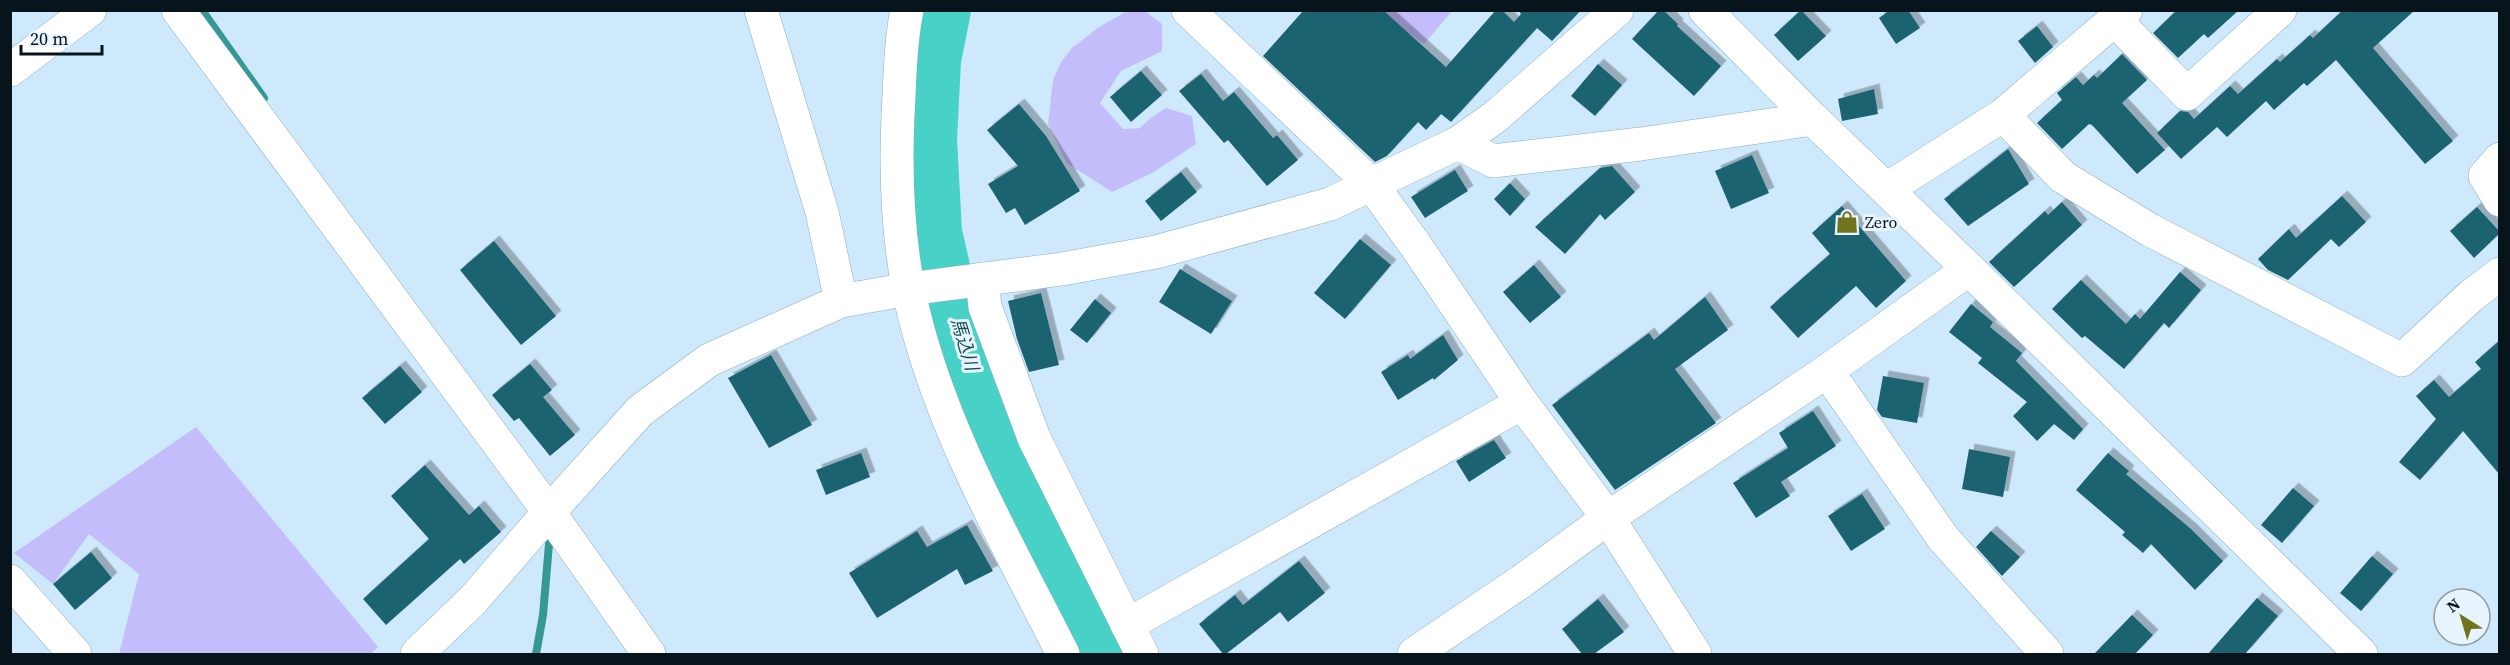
<svg xmlns="http://www.w3.org/2000/svg" width="2510" height="665" font-family="'Source Serif 4','Noto Sans JP',serif">
<style>
.green{fill:#c4bdfc}
.lines{fill:none;stroke-linecap:round;stroke-linejoin:round}
.stream{stroke:#349894;stroke-width:8}
.river{stroke:#47d1c7;stroke-width:50}
.building{fill:#1c6371;filter:url(#shadow)}
.minor-casing{stroke:#8cadc3;stroke-width:34}
.minor{stroke:#fff;stroke-width:33}
.labels{text-anchor:middle;dominant-baseline:central;stroke-width:6;stroke-linejoin:round;paint-order:stroke}
.poi-label{font-size:16px;fill:#08141c;stroke:#e7f4fe;text-anchor:start}
.water-label{font-size:18px;font-style:italic;fill:#16504c;stroke:#e7f4fe}
</style>
<defs>
<filter id="shadow"><feDropShadow dx="5.5" dy="-5.5" stdDeviation="0" flood-color="#0004"/></filter>
</defs>
<rect width="100%" height="100%" fill="#cee9fc"/>
<g class="green">
<path d="M1127,11h18l17,13v27l-41,20 -21,32 23,26 17,-1 12,-11 14,-9 26,8 4,28 -44,29 -40,19 -45,-29 -19,-39 5,-44 8,-18 11,-14 27,-21z"/>
<path d="M1377,11h75l-28,33z"/>
<path d="M196,427l182,220 -7,7h-252l20,-80 -50,-40 -36,50 -39,-31z"/>
</g>
<g class="lines">
<g class="stream">
<path d="M202,10l62,88"/>
<path d="M536,654l7,-39 6,-71"/>
</g>
<path class="river" d="M946,10l-10,50 -4,80 5,92 20,88 26,80 45,108 73,146"/>
</g>
<g class="building">
<path d="M1304,10h79l63,57 50,-57h6l12,12 7,-8 -3,-4h63l-29,31 -15,-13 -86,94 -10,-8 -15,16 -8,-8 -31,34 -12,6 -112,-106z"/>
<path d="M1659,10h4l15,14 -1,2 44,40 -27,30 -62,-57z"/>
<path d="M1801,10l25,26 -28,25 -24,-26z"/>
<path d="M1890,10h18l12,18 -24,16 -17,-26z"/>
<path d="M2177,10h62l-31,28 -4,-4 -26,24 -25,-25z"/>
<path d="M2343,10h72l-42,38 80,93 -28,23 -89,-104 -29,26 -3,-3 -30,27 -8,-9 -39,36 -10,-10 -36,32 -24,-26 23,-22 8,1 6,7 36,-33 8,8 39,-35 3,3 30,-27 3,3z"/>
<path d="M2037,26l16,21 -18,16 -17,-22z"/>
<path d="M2122,54l25,26 -25,23 43,47 -28,24 -45,-49 -3,-1 -27,25 -25,-26 25,-23 -5,-7 19,-16 7,8 11,-10 3,3z"/>
<path d="M1598,64l24,21 -27,31 -24,-20z"/>
<path d="M1141,71l21,24 -31,27 -21,-25z"/>
<path d="M1201,74l22,27 11,-9 39,46 4,-3 21,25 -31,26 -39,-46 -4,3 -45,-52z"/>
<path d="M1874,89l4,25 -36,7 -4,-22z"/>
<path d="M1019,104l27,32 34,55 -55,34 -10,-17 -9,5 -18,-29 30,-18 -31,-36z"/>
<path d="M2008,149l21,35 -61,42 -24,-27z"/>
<path d="M1752,155l17,38 -38,16 -16,-38z"/>
<path d="M1612,166l23,26 -30,28 -5,-6 -35,40 -30,-27 65,-59z"/>
<path d="M1455,170l13,21 -43,27 -14,-21z"/>
<path d="M1181,172l16,20 -36,29 -16,-20z"/>
<path d="M1510,183l15,16 -15,17 -16,-17z"/>
<path d="M2342,196l24,26 -27,25 -8,-8 -43,41 -20,-10 -10,-11 31,-30 7,9z"/>
<path d="M2062,202l20,23 -68,62 -25,-25 56,-51 3,4z"/>
<path d="M1842,206l64,75 -30,27 -20,-22 -58,52 -28,-31 60,-53 -18,-21z"/>
<path d="M2477,207l22,24v3l-25,24 -24,-27z"/>
<path d="M1360,239l31,26 -46,54 -31,-26z"/>
<path d="M494,241l62,75 -35,29 -61,-75z"/>
<path d="M1534,265l27,32 -31,26 -27,-31z"/>
<path d="M1180,269l52,32 -21,33 -52,-32z"/>
<path d="M2180,272l21,18 -32,38 -5,-5 -40,46 -39,-33 -3,2 -30,-29 29,-29 45,44 9,-10 5,5z"/>
<path d="M1041,293l18,72 -30,7 -12,-33 -9,-38z"/>
<path d="M1705,297l23,33 -53,39 41,54 -101,67 -63,-85 97,-72 5,7z"/>
<path d="M1095,299l16,14 -24,30 -17,-13z"/>
<path d="M1971,304l22,18 -3,5 32,26 -6,8 67,68 -9,11 -20,-16 -17,17 -24,-25 14,-14 -49,-39 4,-5 -33,-26z"/>
<path d="M1443,335l15,25 -24,20 -1,-2 -35,22 -17,-28 27,-17 2,4z"/>
<path d="M2499,341v133l-36,-43 -43,49 -21,-18 37,-43 -20,-23 18,-16 15,17 32,-28 -6,-7z"/>
<path d="M771,355l41,70 -43,23 -41,-70z"/>
<path d="M530,364l22,26 -9,7 32,38 -25,21 -31,-38 -5,3 -22,-26z"/>
<path d="M400,366l22,26 -37,32 -23,-26z"/>
<path d="M1883,376l41,7 -7,40 -35,-6 -5,-7z"/>
<path d="M1813,411l23,35 -55,36 9,14 -34,22 -23,-35 55,-35 -9,-15z"/>
<path d="M1494,440l12,18 -37,24 -13,-21z"/>
<path d="M1969,449l41,8 -7,40 -41,-8z"/>
<path d="M861,453l9,24 -44,18 -10,-25z"/>
<path d="M2108,453l21,18 -3,3 65,55 32,32 -28,29 -44,-46 -8,9 -21,-18 3,-3 -49,-42z"/>
<path d="M425,465l44,50 10,-9 22,26 -37,32 -4,-5 -74,66 -23,-26 66,-60 -38,-43z"/>
<path d="M2293,488l21,18 -32,37 -21,-18z"/>
<path d="M1862,494l23,35 -34,22 -23,-35z"/>
<path d="M967,525l26,46 -28,14 -8,-16 -80,49 -28,-45 68,-42 10,16z"/>
<path d="M1991,531l29,26 -18,19 -26,-29z"/>
<path d="M91,552l21,26 -37,32 -22,-26z"/>
<path d="M2372,556l21,18 -32,37 -21,-18z"/>
<path d="M1299,561l26,32 -37,29 -8,-10 -54,42h-3l-24,-30 36,-29 8,10z"/>
<path d="M2257,598l21,18 -33,38h-37z"/>
<path d="M1598,599l26,33 -30,22h-12l-20,-25z"/>
<path d="M2132,615l21,20 -18,19h-41z"/>
</g>
<g class="lines">
<g class="minor-casing">
<g id="minor">
<path d="M178,10l371,502 100,142"/>
<path d="M761,10l61,202 19,89"/>
<path d="M907,10c-7,35 -7,69 -9,105 -3,66 0,134 16,199 30,121 93,229 149,340"/>
<path d="M1188,10l184,175 44,61 106,157 86,115 87,136"/>
<path d="M1705,10l108,109 156,150 392,385"/>
<path d="M2115,20l72,74 93,-84"/>
<path d="M10,70l80,-60"/>
<path d="M2003,115l60,62 87,53 252,130 69,-64 29,-22"/>
<path d="M1458,143l35,18 148,-17 172,-25"/>
<path d="M2500,159l-15,17 15,24"/>
<path d="M1887,189l116,-74 123,-105"/>
<path d="M982,279l3,28 49,131 108,216"/>
<path d="M1827,371l116,167 104,116"/>
<path d="M10,581l65,73"/>
<path d="M1127,625l395,-222"/>
<path d="M417,654l56,-54 76,-88 91,-101 69,-51 132,-59 68,-12 153,-20 94,-17 174,-48 128,-61 37,-26 122,-107"/>
<path d="M1414,654l108,-73 86,-63 219,-147 142,-102"/>
</g>
</g>
<use href="#minor" class="minor"/>
</g>
<defs>
<g id="shop-bare" transform="scale(1.8)"><path d="M-5-2.5h2.3a2.7 3.5 0 0 1 5.4 0H5L5.5 6h-11ZM-1.5-2.5h3a1.5 2.3 0 0 0-3 0Z" fill="#71741b" stroke="#e7f4fe" stroke-width="2.5" paint-order="stroke"/></g>
</defs>
<g fill-rule="evenodd">
<use href="#shop-bare" x="1847" y="222"/>
</g>
<g class="labels">
<g class="poi-label">
<text x="1865" y="222">Zero</text>
</g>
<g class="water-label">
<text transform="translate(965 344) rotate(73)">馬込川</text>
</g>
</g>
<rect width="2510" height="665" fill="none" stroke="#08141c" stroke-width="24"/>
<g transform="translate(2462 617) rotate(323)"><circle r="28" fill="#e7f4fe" stroke="#8e9aa4" stroke-width="1.5"/>
<path d="M0-4.5L10 22L0 15L-10 22Z" fill="#71741b"/>
<text y="-9" font-size="16" font-weight="bold" text-anchor="middle" fill="#08141c">N</text>
</g>
<path d="M21 45v9h81v-9" fill="none" stroke="#08141c" stroke-width="3"/>
<text x="30" y="45" font-size="18" fill="#08141c" stroke="#e7f4fe" stroke-width="4.5" paint-order="stroke">20 m</text>
</svg>
